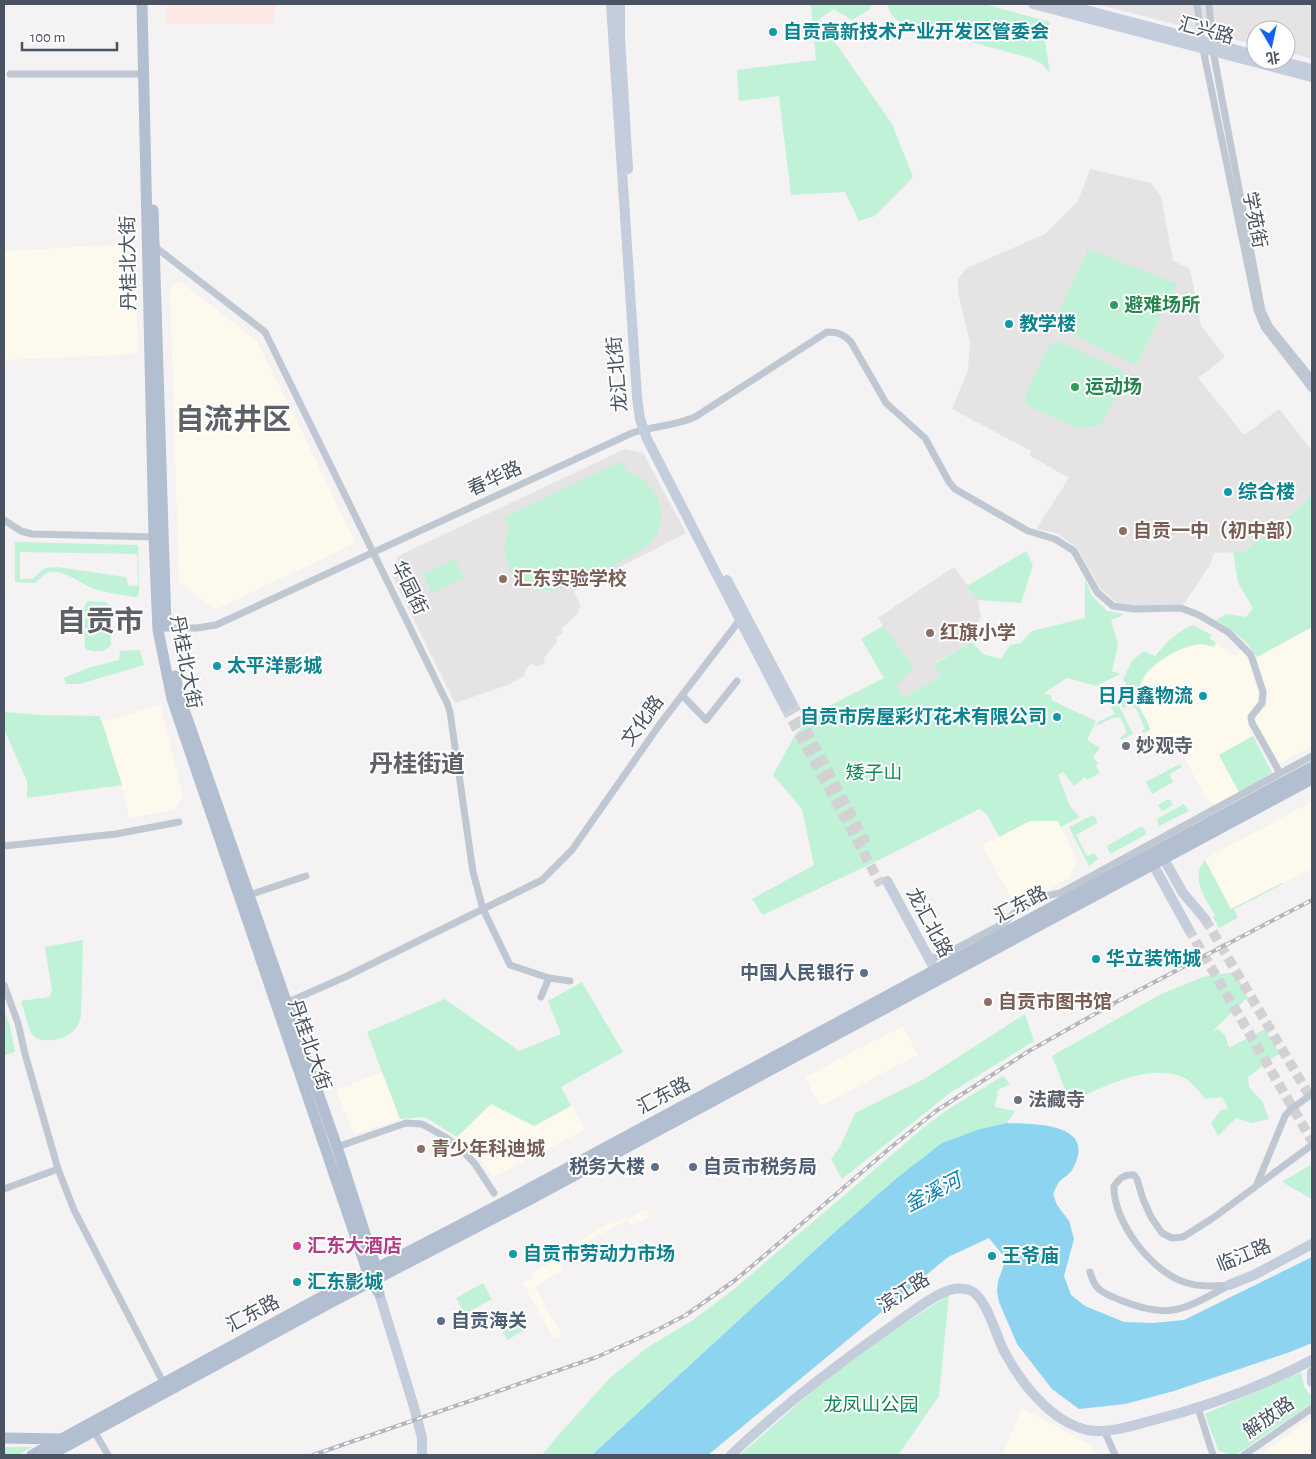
<svg xmlns="http://www.w3.org/2000/svg" width="1316" height="1459" font-family="'Alegreya Sans','Noto Sans SC',sans-serif">
<style>
.commercial{fill:#fdfaed}
.education{fill:#e5e3e4}
.medical{fill:#fce8e4}
.green{fill:#c0f2d7;fill-rule:evenodd}
.water{fill:#8cd4f0}
.lines{fill:none;stroke-linecap:round;stroke-linejoin:round}
.secondary-tunnel{stroke:#d2d2d5;stroke-width:10;stroke-dasharray:10 5;stroke-linecap:butt}
.street{stroke:#bfc8d2;stroke-width:7}
.secondary{stroke:#c4cddb;stroke-width:10}
.primary{stroke:#b1bfd1;stroke-width:11}
.rail-casing{stroke:#b4b6bc;stroke-width:4}
.rail{stroke:#fff;stroke-width:2;stroke-dasharray:5.5;stroke-linecap:butt}
.culture-dot{fill:#0f9aa8;stroke:#fff;stroke-width:2}
.leisure-dot{fill:#2e9e5b;stroke:#fff;stroke-width:2}
.education-dot{fill:#8d6e63;stroke:#fff;stroke-width:2}
.worship-dot{fill:#6b7280;stroke:#fff;stroke-width:2}
.service-dot{fill:#5c6f8a;stroke:#fff;stroke-width:2}
.hotel-dot{fill:#d1479c;stroke:#fff;stroke-width:2}
.labels{text-anchor:middle;dominant-baseline:central;stroke-width:4;stroke-linejoin:round;paint-order:stroke}
.street-label{font-size:19px;fill:#495361;stroke:#fff}
.culture-label{font-size:19px;font-weight:bold;fill:#0d838f;stroke:#fff;text-anchor:start}
.leisure-label{font-size:19px;font-weight:bold;fill:#27864d;stroke:#fff;text-anchor:start}
.education-label{font-size:19px;font-weight:bold;fill:#785e54;stroke:#fff;text-anchor:start}
.worship-label{font-size:19px;font-weight:bold;fill:#5b616d;stroke:#fff;text-anchor:start}
.park-label{font-size:19px;fill:#148756;stroke:#fff}
.service-label{font-size:19px;font-weight:bold;fill:#4e5e75;stroke:#fff;text-anchor:end}
.hotel-label{font-size:19px;font-weight:bold;fill:#b23c85;stroke:#fff;text-anchor:start}
.water-label{font-size:20px;font-style:italic;fill:#087eae;stroke:#fff}
.district-label{font-size:24px;font-weight:bold;fill:#5e6167;stroke:#fff}
.town-label{font-size:29px;font-weight:bold;fill:#5e6167;stroke:#fff}
</style>
<rect width="100%" height="100%" fill="#f4f2f2"/>
<g class="commercial">
<path d="M134,244l4,110 -134,6v-109z"/>
<path d="M179,281l78,60 99,202 -140,66 -37,-26 -9,-296z"/>
<path d="M1312,627v119l-35,19 -23,-40 2,-10 11,-9v-15l-10,-34z"/>
<path d="M1216,643l20,13 5,-6 7,9 10,34 -1,9 -10,14 2,13 4,7 -34,19 20,37 -23,12 -8,-3 -2,-3 -28,-53 -8,4 -3,-7 -2,-1 -3,7 -13,-3v-2l-2,-1 3,-12 -1,-5 -14,-26 11,-25 11,-11 13,-9 15,-6 17,-4 11,3z"/>
<path d="M160,705l23,91 -8,14 -46,8 -7,-33 -20,-63z"/>
<path d="M1312,802v67l-78,40 4,9 -19,10 -6,-11 2,-2 -15,-28 -2,-8v-6l5,-11 9,-7z"/>
<path d="M1044,820l14,1 19,40 -8,17 -53,29 -34,-62 48,-24z"/>
<path d="M903,1026l15,29 -98,51 -15,-29z"/>
<path d="M382,1072l18,47 -46,15 -18,-44z"/>
<path d="M491,1104l43,22 37,-20 14,24 -92,47 -17,-24 -19,-16z"/>
<path d="M647,1209l3,7 -19,10 -3,-6 -58,31 -3,-4 45,-25 1,2 13,-7 2,2z"/>
<path d="M558,1259l6,11 -29,16 27,50 -8,4 -31,-57 10,-6 -1,-4z"/>
<path d="M1022,1408l69,37 3,10h-92z"/>
<path d="M1312,1418v37h-52z"/>
</g>
<g class="education">
<path d="M1096,4h216v55l-26,-7v-22h-30v15z"/>
<path d="M1090,169l61,14 10,13 12,65 17,8 11,56 24,32 -27,21 46,57 35,-26 33,42v40l-9,14 -60,47 -29,1 -4,12 -26,39 -51,2 -17,-4 -16,-14 -22,-39 -21,-16 -21,-4 33,-51 -39,-22 1,-5 -79,-42 16,-39 2,-28 -12,-50v-13l9,-11 78,-34 33,-33z"/>
<path d="M625,449l18,4 43,80 -64,33v9l-21,10 -12,-2 -15,8 6,14 -2,8 -17,16 2,4 -7,4 1,5 -14,17 2,4 -8,4 -6,-4 -6,8 -1,5 -16,9 -53,18 -63,-127 6,-20z"/>
<path d="M954,567l24,33 3,17 -16,29 -31,17 7,13 -37,22 -9,-12 -12,-60 -5,-8z"/>
</g>
<path class="medical" d="M166,4h109l-1,20 -108,-1z"/>
<g class="green">
<path d="M811,4h60l-1,5 -18,11 -18,-11 -15,10 73,105 21,53 -38,39 -16,5 -14,-29 -54,3 -12,-99 -40,5 -2,-31 79,-10z"/>
<path d="M888,4h96l66,18 -5,20 5,31 -8,-9 -12,-6 -128,-35c-9,-5 -13,-9 -14,-19z"/>
<path d="M1088,249l89,35 -41,81 -83,-40z"/>
<path d="M1059,342l65,29 1,8 -23,45 -23,5 -53,-24 -1,-10 25,-51z"/>
<path d="M622,461l4,9 -1,1c32,8 48,45 26,71 -11,13 -86,49 -103,49 -14,0 -28,-7 -36,-18 -10,-15 -9,-32 -2,-47h-2l-4,-9z"/>
<path d="M1312,491v136l-55,30c-9,-16 -26,-28 -41,-37l10,-6 20,3 7,-9 -15,-25 -5,-31h10l60,-47z"/>
<path d="M15,542l123,3 1,49 -3,3c-14,-2 -28,-4 -42,-8 -13,-5 -29,-19 -43,-17 -6,0 -11,7 -16,11l-20,-1zM20,552l117,2 1,31 -9,1 -3,-9 -69,-10 -12,1 -13,11h-12z"/>
<path d="M1026,551l7,14 -12,38 -43,-3 -11,-14z"/>
<path d="M455,559l9,18 -32,16 -9,-19z"/>
<path d="M1085,579l7,17 15,15 18,3 -14,6 7,25 -6,26 8,3 -24,12 -29,-8 -23,15 8,3 -1,4 45,21 -9,19 13,8 -7,9 5,6 -2,3 4,7 -13,7 -2,-3 -11,9 -11,-14 -5,3 12,31 10,11 -19,10 -3,-6h-28l-31,16 -12,-23 -8,-5 -96,49 -120,57 -11,-16 62,-34 -12,-56 -29,-34 22,-40 18,-21 71,-36 -23,-39 22,-13 31,41 -18,19 8,12 37,-22 -7,-12 31,-18 4,-7 14,15 18,5 9,-14 11,-2 11,-12 53,-13z"/>
<path d="M88,601l17,1 6,4v38c-3,9 -20,9 -26,4l-1,-41z"/>
<path d="M1193,625l19,10 -2,4 6,4 -2,4c-4,-1 -9,-3 -12,-3 -18,0 -45,16 -56,30 -5,7 -8,17 -11,25l14,26 1,5 -7,3 -1,-3 3,-1 -9,-21 -1,1 -3,-5 -9,4 -4,-8 12,-6 -8,-15 9,-18 12,-10 11,5c12,-14 21,-24 38,-31z"/>
<path d="M140,650l4,15 -65,19h-13l-2,-6 24,-10 31,-8 1,-9z"/>
<path d="M1118,704l15,30 -12,6 -1,-2 7,-6 -7,-15 -4,1 -1,-1 -19,9 2,-4 17,-8 -4,-7z"/>
<path d="M4,712l36,3 59,1 3,6 20,63 -95,13v-17l-23,-52z"/>
<path d="M1253,736l20,38 -34,18 -20,-37z"/>
<path d="M1180,764l2,3 -13,7 4,8 -21,12 -6,-12z"/>
<path d="M1168,799l2,1 3,5 -11,6 -4,-6z"/>
<path d="M1184,804l5,7 -30,15 -2,-7z"/>
<path d="M1093,815l4,5v3l-21,12 11,21 7,-3 4,6 -9,7 -20,-39z"/>
<path d="M1140,827h3l3,6 -1,2 -33,18 -3,-1 -2,-6z"/>
<path d="M1205,860l26,49 51,-26 1,1 29,-15 -78,40 4,9 -19,10 -6,-11 2,-2c-9,-16 -26,-37 -10,-55z"/>
<path d="M83,940l-2,76c-2,7 -4,12 -10,17 -9,7 -32,12 -39,1 -4,-5 -8,-26 -11,-33l28,-4 3,-6 -7,-44z"/>
<path d="M1235,972l13,25 -36,35 6,-3 7,6 4,13 36,-19 15,24 -32,24 1,10 13,14 7,18 -18,4 -15,-5 -18,18 -7,-13 10,-13 7,-1 -6,-12 -17,2c-6,-8 -15,-20 -25,-23 -36,-12 -78,12 -110,26l-18,-46 109,-62 42,-17z"/>
<path d="M582,982l41,70 -62,35 10,19 -37,20 -43,-22 -34,33 -32,-20 -25,2 -33,-87 78,-33 74,52 42,-17 -13,-33z"/>
<path d="M4,1010l6,16 5,26 -11,3z"/>
<path d="M1025,1014l9,27 -84,52 -108,86 -11,-20 9,-12 15,-34 69,-34z"/>
<path d="M1003,1076l7,8 -12,6 -3,17 20,4 -8,12 -27,6 -143,101 -245,225h-50l20,-24 48,-53 38,-31 45,-27 40,-30 195,-166 22,-16z"/>
<path d="M1312,1164v35l-30,-17z"/>
<path d="M483,1283l9,16 -27,15 -9,-16z"/>
<path d="M949,1295l-10,101 -41,59h-158l109,-96z"/>
<path d="M514,1316l9,15 -16,9 -8,-16z"/>
<path d="M1301,1372l3,14 5,8 3,1v8l-76,52h-6l-12,-5 -13,-36z"/>
<path d="M4,1447h28l-14,8h-14z"/>
</g>
<path class="water" d="M1007,1123c29,1 92,0 65,47 -3,5 -8,7 -12,11 -3,3 -5,9 -7,13l4,11 12,16 5,18 -10,37 7,19 14,11 39,16 29,1 31,-3 128,-63v86l-22,9 -116,39 -49,13 -46,5 -27,-20 -35,-45 -18,-42 -2,-11 1,-10 8,-22 -17,-21 -41,19 -240,198h-116l245,-225 60,-52 45,-35 38,-14z"/>
<g class="lines">
<g class="secondary-tunnel">
<path d="M792,703l74,140"/>
<path d="M785,707l96,178"/>
<path d="M1205,919l107,181"/>
<path d="M1188,928l124,213"/>
</g>
<g class="street">
<path d="M1197,4l6,45 54,261 7,17 48,62"/>
<path d="M1209,4l4,47 49,260 8,16 42,52"/>
<path d="M10,74h133"/>
<path d="M154,246l111,86 182,371 3,9 23,160 10,37 27,56 39,13"/>
<path d="M4,520l17,11 11,3 122,3"/>
<path d="M166,628h31l19,-3 416,-192c21,-7 43,-7 63,-16l132,-85c11,0 16,2 24,10l35,61 39,35 24,44 6,7 73,42 27,8 19,12 23,41 16,14 21,3 47,-1 18,7 29,17 23,23 12,37 -1,11 -11,14 1,6 28,50"/>
<path d="M682,695l24,25 31,-39"/>
<path d="M4,846l112,-12 63,-12"/>
<path d="M249,895l57,-19"/>
<path d="M927,955l7,3 17,-7 53,-28 10,-10 32,-17 14,-3 252,-137"/>
<path d="M4,985l14,38 7,31 33,115 16,41 91,176"/>
<path d="M541,997l8,-19 21,3"/>
<path d="M286,1003l59,-26 197,-97 30,-30 88,-126 82,-107"/>
<path d="M337,1147l69,-24 16,1 25,14 15,12 13,14 19,29"/>
<path d="M1257,1184l28,-68 6,-7 21,-15"/>
<path d="M4,1189l54,-20"/>
<path d="M1090,1272c5,19 13,21 30,28 49,20 63,10 106,-13"/>
<path d="M1229,1285c-14,1 -28,2 -42,-2 -35,-10 -74,-61 -73,-97 6,-8 10,-12 20,-11l3,4 6,20 8,18 11,16 10,5 11,-1 30,-19 99,-73"/>
<path d="M1198,1408l15,47"/>
<path d="M1104,1430l11,25"/>
<path d="M94,1431l14,24"/>
<path d="M1244,1455l68,-47"/>
</g>
<g class="secondary">
<path d="M611,4l26,393 3,22 7,20 138,268"/>
<path d="M620,4v34l8,131"/>
<path d="M1033,4l279,73"/>
<path d="M1063,4l193,51"/>
<path d="M1276,60l36,9"/>
<path d="M727,580l65,123"/>
<path d="M1160,852l23,41 22,26"/>
<path d="M1150,859l38,69"/>
<path d="M887,881l52,96"/>
<path d="M1229,1285l25,-10 58,-31"/>
<path d="M379,1293l35,114 8,31v17"/>
<path d="M1312,1372v10"/>
<path d="M731,1455c52,-50 109,-93 168,-134 13,-9 40,-30 55,-32 4,-1 12,0 15,1 17,5 27,46 35,61 17,32 46,70 83,79 20,4 44,-4 63,-9 56,-14 111,-34 162,-61"/>
</g>
<g class="primary">
<path d="M142,4l12,533 4,93 14,69 199,583 8,11"/>
<path d="M153,210l13,416"/>
<path d="M175,676l5,22 157,449 41,127"/>
<path d="M4,1438l56,1"/>
<path d="M32,1455l293,-160 170,-88 817,-440"/>
<path d="M50,1455l280,-152 195,-101 787,-423"/>
</g>
<g class="rail-casing">
<path id="rail" d="M313,1455l284,-98 58,-26 31,-16 48,-34 24,-20 132,-113 46,-37 45,-29 48,-31 89,-50 194,-101"/>
</g>
<use href="#rail" class="rail"/>
</g>
<g class="culture-dot">
<circle cx="773" cy="32" r="5"/>
<circle cx="1009" cy="324" r="5"/>
<circle cx="1228" cy="492" r="5"/>
<circle cx="217" cy="666" r="5"/>
<circle cx="1203" cy="696" r="5"/>
<circle cx="1057" cy="717" r="5"/>
<circle cx="1096" cy="959" r="5"/>
<circle cx="513" cy="1254" r="5"/>
<circle cx="992" cy="1256" r="5"/>
<circle cx="297" cy="1282" r="5"/>
</g>
<g class="leisure-dot">
<circle cx="1114" cy="305" r="5"/>
<circle cx="1075" cy="387" r="5"/>
</g>
<g class="education-dot">
<circle cx="1123" cy="531" r="5"/>
<circle cx="503" cy="579" r="5"/>
<circle cx="930" cy="633" r="5"/>
<circle cx="988" cy="1002" r="5"/>
<circle cx="421" cy="1149" r="5"/>
</g>
<g class="worship-dot">
<circle cx="1126" cy="746" r="5"/>
<circle cx="1018" cy="1100" r="5"/>
</g>
<g class="service-dot">
<circle cx="864" cy="973" r="5"/>
<circle cx="655" cy="1167" r="5"/>
<circle cx="693" cy="1167" r="5"/>
<circle cx="441" cy="1321" r="5"/>
</g>
<circle class="hotel-dot" cx="297" cy="1246" r="5"/>
<g class="labels">
<g class="street-label">
<text transform="translate(1206 31) rotate(15)">汇兴路</text>
<text transform="translate(1254 220) rotate(79)">学苑街</text>
<text transform="translate(129 263) rotate(-91)">丹桂北大街</text>
<text transform="translate(618 374) rotate(-95)">龙汇北街</text>
<text transform="translate(495 479) rotate(-25)">春华路</text>
<text transform="translate(409 588) rotate(64)">华园街</text>
<text transform="translate(185 662) rotate(79)">丹桂北大街</text>
<text transform="translate(643 721) rotate(-54)">文化路</text>
<text transform="translate(1021 905) rotate(-28)">汇东路</text>
<text transform="translate(929 923) rotate(62)">龙汇北路</text>
<text transform="translate(309 1045) rotate(71)">丹桂北大街</text>
<text transform="translate(664 1096) rotate(-28)">汇东路</text>
<text transform="translate(1244 1256) rotate(-22)">临江路</text>
<text transform="translate(904 1293) rotate(-33)">滨江路</text>
<text transform="translate(253 1314) rotate(-28)">汇东路</text>
<text transform="translate(1269 1418) rotate(-35)">解放路</text>
</g>
<g class="culture-label">
<text x="783" y="32">自贡高新技术产业开发区管委会</text>
<text x="1019" y="324">教学楼</text>
<text x="1238" y="492">综合楼</text>
<text x="227" y="666">太平洋影城</text>
<text x="1193" y="696" text-anchor="end">日月鑫物流</text>
<text x="1047" y="717" text-anchor="end">自贡市房屋彩灯花术有限公司</text>
<text x="1106" y="959">华立装饰城</text>
<text x="523" y="1254">自贡市劳动力市场</text>
<text x="1002" y="1256">王爷庙</text>
<text x="307" y="1282">汇东影城</text>
</g>
<g class="leisure-label">
<text x="1124" y="305">避难场所</text>
<text x="1085" y="387">运动场</text>
</g>
<g class="education-label">
<text x="1133" y="531">自贡一中（初中部）</text>
<text x="513" y="579">汇东实验学校</text>
<text x="940" y="633">红旗小学</text>
<text x="998" y="1002">自贡市图书馆</text>
<text x="431" y="1149">青少年科迪城</text>
</g>
<g class="worship-label">
<text x="1136" y="746">妙观寺</text>
<text x="1028" y="1100">法藏寺</text>
</g>
<g class="park-label">
<text x="874" y="773">矮子山</text>
<text x="871" y="1405">龙凤山公园</text>
</g>
<g class="service-label">
<text x="854" y="973">中国人民银行</text>
<text x="645" y="1167">税务大楼</text>
<text x="703" y="1167" text-anchor="start">自贡市税务局</text>
<text x="451" y="1321" text-anchor="start">自贡海关</text>
</g>
<g class="hotel-label">
<text x="307" y="1246">汇东大酒店</text>
</g>
<g class="water-label">
<text transform="translate(933 1193) rotate(-27)">釜溪河</text>
</g>
<g class="district-label">
<text x="417" y="765">丹桂街道</text>
</g>
<g class="town-label">
<text x="233" y="420">自流井区</text>
<text x="100" y="622">自贡市</text>
</g>
</g>
<rect width="1316" height="1459" fill="none" stroke="#495361" stroke-width="10"/>
<g transform="translate(1271 45) rotate(171)"><circle r="24" fill="#ffffff" stroke="#b6bac0"/>
<path d="M0-4L9 19L0 12L-9 19Z" fill="#1362ed"/>
<text y="-8" font-size="14" font-weight="bold" text-anchor="middle" fill="#495361">北</text>
</g>
<path d="M22 42v8h95v-8" fill="none" stroke="#495361" stroke-width="2.5"/>
<text x="30" y="42" font-size="15" fill="#495361" stroke="#ffffff" stroke-width="4" paint-order="stroke">100 m</text>
</svg>
